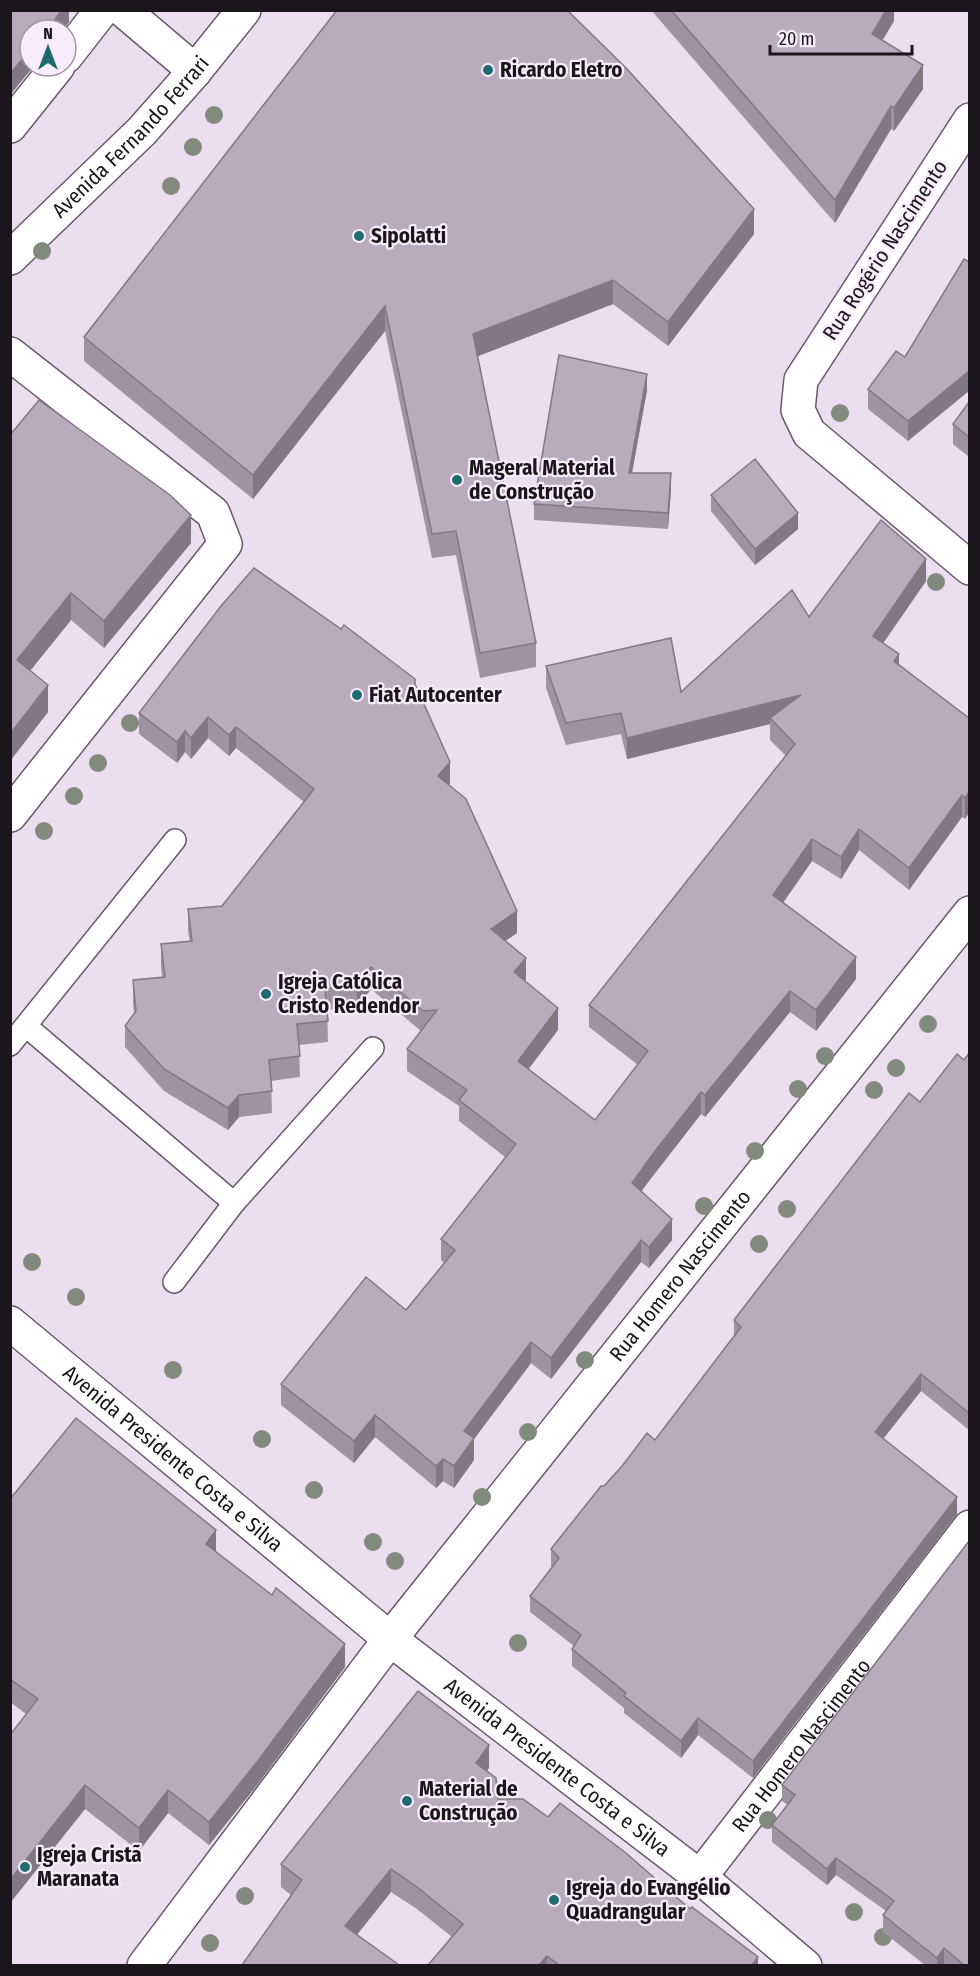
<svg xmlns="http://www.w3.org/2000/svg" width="980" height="1976" font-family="'Fira Sans Condensed',sans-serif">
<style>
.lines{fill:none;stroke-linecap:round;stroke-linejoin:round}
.service-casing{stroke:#685a6b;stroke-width:24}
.minor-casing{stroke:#685a6b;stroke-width:36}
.tertiary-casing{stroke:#685a6b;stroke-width:36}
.primary-casing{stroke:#685a6b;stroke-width:36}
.service{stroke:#fff;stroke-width:21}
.minor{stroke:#fff;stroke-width:33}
.tertiary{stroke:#fff;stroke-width:33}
.primary{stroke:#fff;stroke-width:33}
.tree{fill:#818a7c}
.wall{fill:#9f92a3}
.shaded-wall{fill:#827784}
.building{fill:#b9aabd;stroke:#827784;stroke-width:1.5}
.poi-dot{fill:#1e6b70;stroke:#fbebff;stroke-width:2}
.labels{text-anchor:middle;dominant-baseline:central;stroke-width:4.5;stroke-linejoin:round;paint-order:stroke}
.poi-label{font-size:21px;font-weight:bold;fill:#1b151c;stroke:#fbebff;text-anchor:start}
.street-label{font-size:21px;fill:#1b151c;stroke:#fbebff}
</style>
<rect width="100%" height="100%" fill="#edddf1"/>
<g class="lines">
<g class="service-casing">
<g id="service">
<path d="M26,1026l208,177 139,-155"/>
<path d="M10,1045l165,-205"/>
<path d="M174,1282l60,-79"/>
</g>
</g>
<g class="minor-casing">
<g id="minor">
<path d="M123,10l72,61"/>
<path d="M970,120l-169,260 -3,30 11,23 161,135"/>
<path d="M10,354l203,159 12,31 -215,271"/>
<path id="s1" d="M700,1877l270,-350"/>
<path d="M144,1966l246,-327"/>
</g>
</g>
<g class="tertiary-casing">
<g id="tertiary">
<path id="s2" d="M10,1323l380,316 310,238 105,89"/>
<path id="s3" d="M390,1639l580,-726"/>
</g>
</g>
<g class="primary-casing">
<g id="primary">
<path d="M66,56l36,-46"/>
<path d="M10,126l48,-60"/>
<path id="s4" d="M10,258l132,-127 53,-60 49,-61"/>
</g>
</g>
<use href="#service" class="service"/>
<use href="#minor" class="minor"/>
<use href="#tertiary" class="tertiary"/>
<use href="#primary" class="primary"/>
</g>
<g class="tree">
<circle cx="214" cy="115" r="9"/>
<circle cx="193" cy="147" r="9"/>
<circle cx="171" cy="186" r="9"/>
<circle cx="42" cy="251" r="9"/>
<circle cx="840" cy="413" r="9"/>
<circle cx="936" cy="582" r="9"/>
<circle cx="130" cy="723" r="9"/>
<circle cx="98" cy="763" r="9"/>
<circle cx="74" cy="796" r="9"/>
<circle cx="44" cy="831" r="9"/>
<circle cx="928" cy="1024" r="9"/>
<circle cx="825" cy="1056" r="9"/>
<circle cx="896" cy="1068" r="9"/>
<circle cx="798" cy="1089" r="9"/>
<circle cx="874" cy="1090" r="9"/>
<circle cx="755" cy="1151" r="9"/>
<circle cx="704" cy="1206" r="9"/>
<circle cx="787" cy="1209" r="9"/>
<circle cx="759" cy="1244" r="9"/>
<circle cx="32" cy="1262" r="9"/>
<circle cx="76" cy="1297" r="9"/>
<circle cx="585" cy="1360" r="9"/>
<circle cx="173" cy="1370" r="9"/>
<circle cx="528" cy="1432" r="9"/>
<circle cx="262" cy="1439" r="9"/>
<circle cx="314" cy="1490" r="9"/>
<circle cx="482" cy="1497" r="9"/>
<circle cx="373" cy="1542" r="9"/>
<circle cx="395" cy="1561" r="9"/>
<circle cx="518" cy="1643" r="9"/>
<circle cx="768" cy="1820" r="9"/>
<circle cx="245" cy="1896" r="9"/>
<circle cx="854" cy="1912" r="9"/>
<circle cx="883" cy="1937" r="9"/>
<circle cx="210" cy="1943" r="9"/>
</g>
<g class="wall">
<path d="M651,10h243v11l-12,19 41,49 -29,42 -3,-2 -56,94z"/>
<path d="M754,234l-86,112 -55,-42 -135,52 58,287v24l-56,11 -24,-123 -24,3 -47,-227 -132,168 -169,-138v-24z"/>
<path d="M964,259l-56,182 -40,-32v-20l37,-32z"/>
<path d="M647,390l-15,83 39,16 -3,40 -134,-9v-16z"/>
<path d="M969,402v55l-16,-13v-20z"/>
<path d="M10,435l181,108 -87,105 -33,-28 -41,51 18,41 -38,49z"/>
<path d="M711,495l87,34 -43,36 -44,-54z"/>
<path d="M926,581l-43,62 16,22 70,53 -4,101 -3,-2 -53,73 -50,-40 -18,29 -29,-18 -29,42 73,76 -40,52 -26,-19 -85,105 -4,-3 -49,63 -11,14 31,49 -23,28 -8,-6 -90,117 -20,-16 -57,76v21l-20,28 -11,-7 -7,7 -61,-51 -21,26 -73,-58v-21l125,-74 38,-47 -3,-3v-21l64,-82 -46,-36v-15l-52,-35v-22l14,-18 -50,-42 -14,18 -30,3 1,32 -29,3 1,32 -29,4 1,32 -33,4 -11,13 -64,-39 -39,-44v-21l9,-12 -1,-12v-22l29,-3 -1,-11v-22l29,-2 -2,-11v-22l34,-3 82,-104 -68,-54 -7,8 -21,-18 -17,21 -6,-7 -8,11 -38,-29v-21l276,-29 35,99 -1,1 68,149 -12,8 21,38 -1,2 33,49 -30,39 67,51 43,-55 -49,-38v-22l197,-249 -16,-16v-16l-143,35 -6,-25 -55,11 -20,-57v-22l135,26 128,-75z"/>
<path d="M969,1053v377l-48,-39 -38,48 74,75 -204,264 -55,-43 -17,23 -57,-45v-5l-52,-42v-17l2,-3 -44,-34v-16l22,-28 -1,-2v-17l53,-63 51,-46 79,-103v-17l186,-218 44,-42z"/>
<path d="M10,1499l206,53 129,115 -88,118 -48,60 -41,-32 -29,38 -54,-42 -75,94v-168l16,-21 -16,-12z"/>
<path d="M969,1541v424h-44l-42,-33v-17l3,-4 -50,-36 -9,10 -55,-43v-17l16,-20 -6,-4v-16z"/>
<path d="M489,1768l-2,3 11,28 50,18 142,92 68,56h-330l24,-28 -35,-28 -26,-17 -34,43 -66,-40 -10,-8v-23z"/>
</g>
<g class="shaded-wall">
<path d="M62,10h7v12l-6,8h-16z"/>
<path d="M886,10h8v11l-22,37v-24z"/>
<path d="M30,50v16h4l-24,29v-21z"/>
<path d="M923,65v24l-29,42v-23z"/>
<path d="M891,106v23l-56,94v-23z"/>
<path d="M754,209v25l-86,112v-24z"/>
<path d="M613,280v24l-140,54v-24z"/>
<path d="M385,306v25l-132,168v-24z"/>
<path d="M969,371v20l-61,50v-20z"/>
<path d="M647,374v16l-18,99v-16z"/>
<path d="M671,473v16l-3,40v-16z"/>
<path d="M798,513v16l-43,36v-16z"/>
<path d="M191,515v28l-87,105v-27z"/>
<path d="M926,559v22l-53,77v-22z"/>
<path d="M71,593v27l-54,67v-27z"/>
<path d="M899,654v22l-5,-15z"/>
<path d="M48,685v27l-38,49v-27z"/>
<path d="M801,695l-31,23v6l-143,35v-21z"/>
<path d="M208,717v21l-17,21v-21z"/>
<path d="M236,727v21l-7,8v-21z"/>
<path d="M185,731v21l-8,11v-21z"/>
<path d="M450,762v21l-12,14v-21z"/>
<path d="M969,792v21l-4,6v-21z"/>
<path d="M962,795v22l-53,73v-22z"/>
<path d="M859,829v21l-18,29v-22z"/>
<path d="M812,839v22l-39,56v-22z"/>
<path d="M517,911v22l-26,18v-22z"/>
<path d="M856,957v22l-40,52v-21z"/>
<path d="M526,958v21l-12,15v-22z"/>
<path d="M371,967v22l-14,18v-22z"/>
<path d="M790,991v21l-85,105v-22z"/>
<path d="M558,1008v22l-40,53v-22z"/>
<path d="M701,1092v22l-49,63 -20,27v-21l20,-28z"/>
<path d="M239,1095v22l-11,13v-22z"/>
<path d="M672,1219v21l-23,28v-21z"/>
<path d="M641,1240v22l-90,117v-21z"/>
<path d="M531,1342v21l-57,76v21l-20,28v-22l10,-35z"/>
<path d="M921,1374v17l-46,58v-17z"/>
<path d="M375,1415v22l-21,26v-22z"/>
<path d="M443,1459v22l-7,7v-22z"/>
<path d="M957,1497v17l-204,264v-17z"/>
<path d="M216,1530v23l-10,-9z"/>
<path d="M345,1644v23l-88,118 -48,60v-23z"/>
<path d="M698,1718v17l-17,23v-17z"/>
<path d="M489,1745v23l-13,17v-22z"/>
<path d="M85,1785v24l-75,94v-23z"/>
<path d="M168,1790v23l-29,38v-23z"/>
<path d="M836,1858v17l-9,10v-16z"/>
<path d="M391,1869v23l-46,57v-23z"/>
<path d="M944,1948v17h-7v-7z"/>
<path d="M547,1956v9h-8z"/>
<path d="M758,1957v8h-6z"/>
</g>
<g class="building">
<path d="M10,10h52l-15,20h-17v20l-20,24z"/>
<path d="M337,10h230l60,59 127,140 -86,113 -55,-42 -140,54 63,309 -56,10 -24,-122 -24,3 -47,-228 -132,169 -169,-138z"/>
<path d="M671,10h215l-14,24 51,31 -29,43 -3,-2 -56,94z"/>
<path d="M964,259l5,3v109l-61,50 -40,-32 28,-38 9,6z"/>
<path d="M559,355l88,19 -18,99h42l-3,40 -134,-9z"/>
<path d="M39,400l131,95 21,20 -87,106 -33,-28 -54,67 31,25 -38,49v-299z"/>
<path d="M969,402v35l-16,-13z"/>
<path d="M755,459l43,54 -43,36 -44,-54z"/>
<path d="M881,520l45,39 -53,77 26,18 -5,7 75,57v74l-4,6 -3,-3 -53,73 -50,-39 -18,28 -29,-18 -39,56 83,62 -40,53 -26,-19 -85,104 -4,-3 -49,63 -20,28 40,36 -23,28 -8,-7 -90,118 -20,-16 -67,89 10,7 -20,28 -11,-7 -7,7 -61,-51 -21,26 -73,-57 85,-107 40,33 49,-60 -14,-11 75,-95 -57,-44 8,-10 -60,-41 30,-39 -14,1 -52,-44 -14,18 -32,4 3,32 -31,3 3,32 -31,4 3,31 -33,4 -11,13 -64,-39 -39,-43 11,-15 -3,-31 32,-3 -4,-33 31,-3 -4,-32 34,-3 92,-117 -78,-62 -7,8 -21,-18 -17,21 -6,-7 -8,11 -38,-29 82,-107 33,-38 87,61 3,-4 71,54v5l35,78 -12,14 28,23 51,112 -26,18 35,29 -12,14 44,36 -40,53 77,59 53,-69 -59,-46 206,-261 -25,-26 31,-23 -174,43 -6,-25 -55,10 -20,-57 125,-28 10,54 111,-102 17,27z"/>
<path d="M969,1053v360l-48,-39 -46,58 82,65 -204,264 -55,-43 -17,23 -57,-45 2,-3 -54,-44 9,-14 -51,-39 29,-38 -8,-9 50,-63h3l19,-21 24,-32 8,7 86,-113 -7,-7 175,-227 11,9 37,-48 7,6z"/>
<path d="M76,1418l140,112 -10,14 66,51 4,-7 69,56 -88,118 -48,60 -41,-32 -29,38 -54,-43 -75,95v-145l28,-36 -28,-20v-180z"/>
<path d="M969,1541v424h-5l-20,-17 -7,10 -54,-43 11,-14 -58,-43 -9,11 -55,-44 23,-30 -13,-10z"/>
<path d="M418,1691l71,54 -13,18 20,15 2,21h25l25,18 12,-14 66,50 64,56 2,-2 66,50 -6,8h-193l-12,-9 -8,9h-111l35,-41 -46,-37 -26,-18 -46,57 54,39h-157l60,-85 -21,-16z"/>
</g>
<g class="poi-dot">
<circle cx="488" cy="70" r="6"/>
<circle cx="359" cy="236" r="6"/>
<circle cx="457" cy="480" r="6"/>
<circle cx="357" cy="695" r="6"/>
<circle cx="266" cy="994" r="6"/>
<circle cx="407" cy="1801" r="6"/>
<circle cx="25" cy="1867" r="6"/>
<circle cx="554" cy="1900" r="6"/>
</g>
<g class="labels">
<g class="poi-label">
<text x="500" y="70">Ricardo Eletro</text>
<text x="371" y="236">Sipolatti</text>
<text x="469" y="468">Mageral Material<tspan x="469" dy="24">de Construção</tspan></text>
<text x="369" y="695">Fiat Autocenter</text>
<text x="278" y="982">Igreja Católica<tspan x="278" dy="24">Cristo Redendor</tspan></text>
<text x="419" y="1789">Material de<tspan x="419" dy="24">Construção</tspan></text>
<text x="37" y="1855">Igreja Cristã<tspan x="37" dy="24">Maranata</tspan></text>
<text x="566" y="1888">Igreja do Evangélio<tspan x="566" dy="24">Quadrangular</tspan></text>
</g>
<g class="street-label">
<text stroke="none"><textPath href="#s4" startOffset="171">Avenida Fernando Ferrari</textPath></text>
<text transform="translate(885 250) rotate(-57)">Rua Rogério Nascimento</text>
<text stroke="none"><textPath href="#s3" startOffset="465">Rua Homero Nascimento</textPath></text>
<text stroke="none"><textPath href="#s2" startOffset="212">Avenida Presidente Costa e Silva</textPath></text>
<text stroke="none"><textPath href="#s1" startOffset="166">Rua Homero Nascimento</textPath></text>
<text stroke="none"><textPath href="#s2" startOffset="705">Avenida Presidente Costa e Silva</textPath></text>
</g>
</g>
<rect width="980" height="1976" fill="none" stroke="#1b151c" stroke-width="24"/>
<g transform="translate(48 48)"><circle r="28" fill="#fbebff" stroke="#a195a4" stroke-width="1.5"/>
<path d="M0-4.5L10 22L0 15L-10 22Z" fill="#1e6b70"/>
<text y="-9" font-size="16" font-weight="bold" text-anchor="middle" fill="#1b151c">N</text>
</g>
<path d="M770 45v9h142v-9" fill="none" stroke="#1b151c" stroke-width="3"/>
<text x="779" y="45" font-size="18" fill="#1b151c" stroke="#fbebff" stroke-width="4.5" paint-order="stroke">20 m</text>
</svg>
